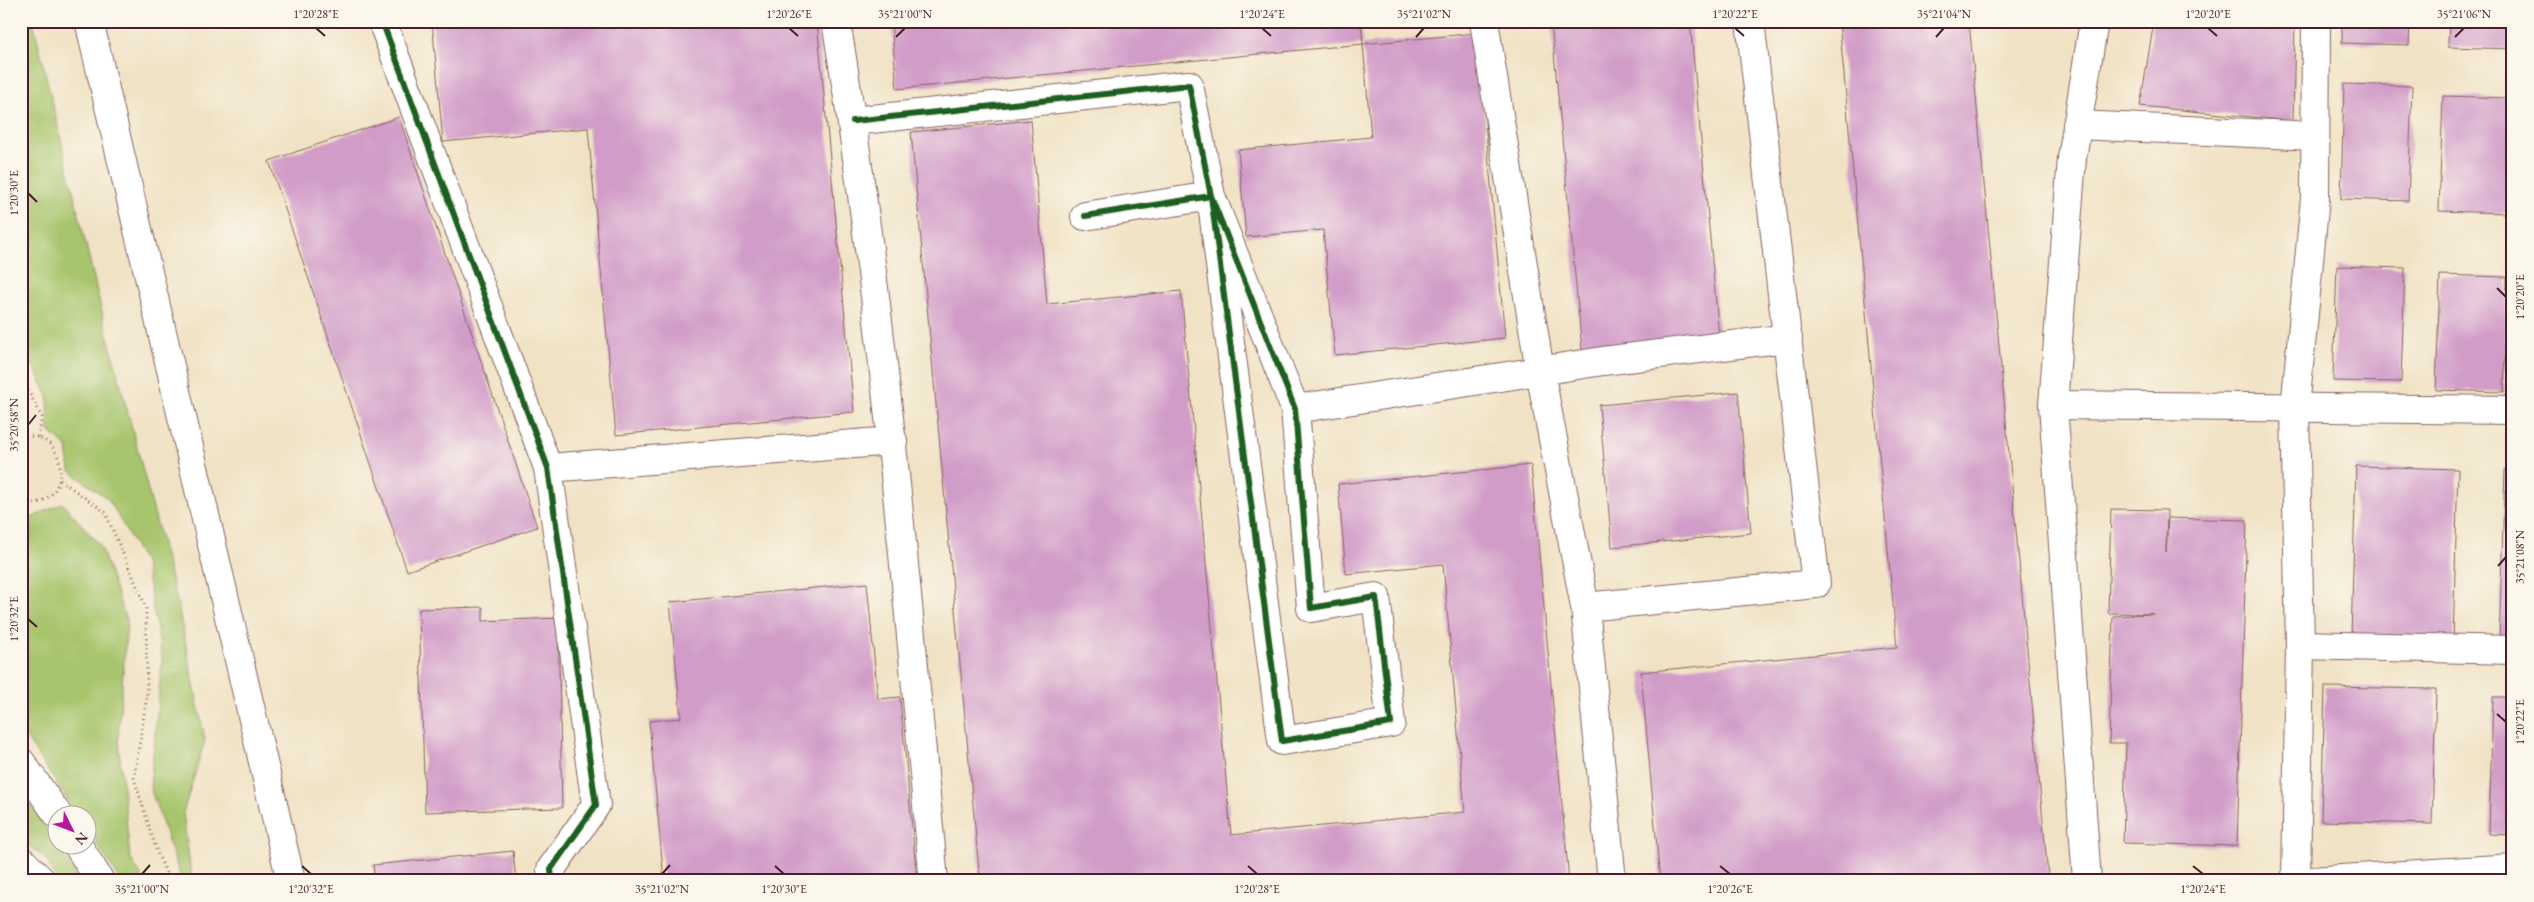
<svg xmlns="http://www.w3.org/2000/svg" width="2534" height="902" font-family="'EB Garamond',serif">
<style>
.green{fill:#a7c56c;stroke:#78724c}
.building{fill:#d19cc8}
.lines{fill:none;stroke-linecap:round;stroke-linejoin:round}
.street-casing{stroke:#846361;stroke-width:30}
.secondary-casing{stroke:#846361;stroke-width:30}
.highway-casing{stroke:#846361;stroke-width:30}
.path{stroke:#846361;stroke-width:3;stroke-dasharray:1 4;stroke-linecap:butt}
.street{stroke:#fff;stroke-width:28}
.secondary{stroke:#fff;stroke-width:28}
.highway{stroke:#fff;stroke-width:28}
.cycleway-casing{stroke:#fbf7ec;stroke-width:9}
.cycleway{stroke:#1b5e20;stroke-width:6}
.ticks{fill:none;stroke:#4a1f2b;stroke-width:2}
.neatline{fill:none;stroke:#4a1f2b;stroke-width:2}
.ticks-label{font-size:12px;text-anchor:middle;fill:#4a1f2b}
</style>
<rect width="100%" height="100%" fill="#fbf7ec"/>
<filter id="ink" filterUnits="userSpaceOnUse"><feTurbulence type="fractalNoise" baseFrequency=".02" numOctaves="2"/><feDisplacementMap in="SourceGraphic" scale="10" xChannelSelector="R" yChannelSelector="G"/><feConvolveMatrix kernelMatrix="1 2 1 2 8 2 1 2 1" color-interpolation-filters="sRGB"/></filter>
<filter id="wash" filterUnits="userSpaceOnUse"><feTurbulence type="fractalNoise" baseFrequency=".0096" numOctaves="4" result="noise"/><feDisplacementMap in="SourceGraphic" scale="20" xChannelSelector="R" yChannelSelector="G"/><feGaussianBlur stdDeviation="1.12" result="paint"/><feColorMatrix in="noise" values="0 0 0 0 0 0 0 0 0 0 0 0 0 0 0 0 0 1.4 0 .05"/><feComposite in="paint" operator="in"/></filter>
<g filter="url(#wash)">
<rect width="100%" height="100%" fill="#f0e2c4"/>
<g class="green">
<path d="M21,21h12l72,304 73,280 27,135 -22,73 9,68h-8l-4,-6 -30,-88 12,-128 -17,-95 -36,-64 -39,-29 -3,-24 -18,-16 -1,-35 -27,-55z"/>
<path d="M62,503l38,42 27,77 -9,116 12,119 14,24h-23l-33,-51v-16h-11l-56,-84v-211l6,1z"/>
<path d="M21,790l59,91h-22l-14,-24 -23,-17z"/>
</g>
<g id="blocks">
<g class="building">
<path d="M432,21h385l37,391 -238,23 -28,-307 -145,14z"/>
<path d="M891,21h470l2,23 -466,45z"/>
<path d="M1551,21h139l29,315 -137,14z"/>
<path d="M1839,21h130l79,855 -46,5h-342l-19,-209 256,-25z"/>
<path d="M2154,21h141l-2,100 -153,-15z"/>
<path d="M2342,21h68l-1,24 -67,-2z"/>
<path d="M2449,21h64v28l-65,-2z"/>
<path d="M1477,33l28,305 -170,17 -12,-125 -77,7 -8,-87 133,-13 -8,-93z"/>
<path d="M2344,84l68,2 -4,115 -67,-2z"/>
<path d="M2443,96l68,2 -4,115 -68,-2z"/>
<path d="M399,117l138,410 -130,44 -138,-410z"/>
<path d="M1031,120l16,184 134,-13 50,544 234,-23 -22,-248 -97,10 -8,-90 193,-19 38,416h-589l-69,-749z"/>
<path d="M2337,266l68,2 -4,114 -68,-1z"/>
<path d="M2440,275l67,2 -3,115 -68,-2z"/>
<path d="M1738,392l13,141 -139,14 -13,-142z"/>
<path d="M2356,466l102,3 -5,172 -102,-3z"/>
<path d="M2505,470h8v170h-14z"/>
<path d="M2111,509l56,1 -1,42 2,-34 79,2 -10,326 -114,-3 3,-100h-17l4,-127 40,-2 -45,-1z"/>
<path d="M867,583l11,116 22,-2 17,184h-253l-15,-160 32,-3 -11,-116z"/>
<path d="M483,607v14l75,-3 4,190 -137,4 -6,-203z"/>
<path d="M2325,687l111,2 -4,135 -111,-3z"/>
<path d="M2493,697h20v138l-24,-1z"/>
<path d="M513,851l3,30h-141l-2,-16z"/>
</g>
</g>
</g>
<g filter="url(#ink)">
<use href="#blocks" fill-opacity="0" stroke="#846361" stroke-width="1"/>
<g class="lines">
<g class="street-casing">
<g id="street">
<path d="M89,21l202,860"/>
<path d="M382,21l166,447 48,337 -45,64 1,12"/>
<path d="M836,21c47,285 71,573 98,860"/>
<path d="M1484,21l56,350 45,236 27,274"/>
<path d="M853,121l336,-36 22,111 71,545 109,-18 -15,-126 -65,11 -16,-199 -84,-213 -126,20"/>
<path d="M2077,125l238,11"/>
<path d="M2053,405l460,5"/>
<path d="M1295,409l308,-48 185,-23"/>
<path d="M548,468l345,-27"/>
<path d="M1585,607l231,-23 -66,-563"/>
<path d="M2300,645l213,5"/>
<path d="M2296,881l4,-236 -5,-237 20,-210 1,-177"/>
<path d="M2311,881l202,-13"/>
</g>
</g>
<g class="secondary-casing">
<path id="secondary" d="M2087,881l-34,-476 19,-247 22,-137"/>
</g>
<g class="highway-casing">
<g id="highway">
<path d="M21,762l37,53"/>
<path d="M77,844l23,37"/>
<path d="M21,860l21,21"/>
</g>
</g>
<g class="path">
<path d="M21,377l21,40 -4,21"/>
<path d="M21,437c48,-10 57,71 0,67"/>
<path d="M60,480l45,32 41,95 1,88 -13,83 24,77 12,26"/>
</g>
<use href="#street" class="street"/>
<use href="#secondary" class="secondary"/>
<use href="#highway" class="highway"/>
<g class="cycleway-casing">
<g id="cycleway">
<path d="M382,21l166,447 48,337 -45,64 1,12"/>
<path d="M853,121l336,-36 22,111 71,545 109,-18 -15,-126 -65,11 -16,-199 -84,-213 -126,20"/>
</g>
</g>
<use href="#cycleway" class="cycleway"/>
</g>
</g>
<path class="ticks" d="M316,28l9,8M789,28l9,8M1262,28l9,8M1735,28l9,8M2208,28l9,8M896,37l9,-9M1416,37l8,-9M1936,37l8,-9M2455,37l9,-9M28,193l9,9M2497,288l9,9M28,425l8,-10M2498,566l8,-9M28,619l9,8M2497,714l9,8M302,866l9,8M775,866l9,8M1248,866l9,8M1720,866l10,8M2193,866l10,8M142,874l8,-9M662,874l8,-9"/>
<rect width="2534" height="902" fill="none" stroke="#fbf7ec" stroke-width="55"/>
<g transform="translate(72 830) rotate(132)"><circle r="24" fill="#fbf7ec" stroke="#b4a19f"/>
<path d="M0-4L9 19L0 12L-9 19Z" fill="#b5179e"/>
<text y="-8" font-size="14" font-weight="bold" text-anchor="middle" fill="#4a1f2b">N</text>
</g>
<rect x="28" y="28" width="2478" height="846" class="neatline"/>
<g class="ticks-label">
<text x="316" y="18">1°20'28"E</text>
<text x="789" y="18">1°20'26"E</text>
<text x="905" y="18">35°21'00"N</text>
<text x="1262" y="18">1°20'24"E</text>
<text x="1424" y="18">35°21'02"N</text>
<text x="1735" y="18">1°20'22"E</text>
<text x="1944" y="18">35°21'04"N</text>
<text x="2208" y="18">1°20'20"E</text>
<text x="2464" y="18">35°21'06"N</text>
<text transform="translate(14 193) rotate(-90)" y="4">1°20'30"E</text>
<text transform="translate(2520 297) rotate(-90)" y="4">1°20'20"E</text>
<text transform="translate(14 425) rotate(-90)" y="4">35°20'58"N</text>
<text transform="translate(2520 557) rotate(-90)" y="4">35°21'08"N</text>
<text transform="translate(14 619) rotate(-90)" y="4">1°20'32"E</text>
<text transform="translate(2520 722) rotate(-90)" y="4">1°20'22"E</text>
<text x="142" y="893">35°21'00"N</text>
<text x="311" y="893">1°20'32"E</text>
<text x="662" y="893">35°21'02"N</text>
<text x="784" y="893">1°20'30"E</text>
<text x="1257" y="893">1°20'28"E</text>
<text x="1730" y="893">1°20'26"E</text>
<text x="2203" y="893">1°20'24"E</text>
</g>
</svg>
